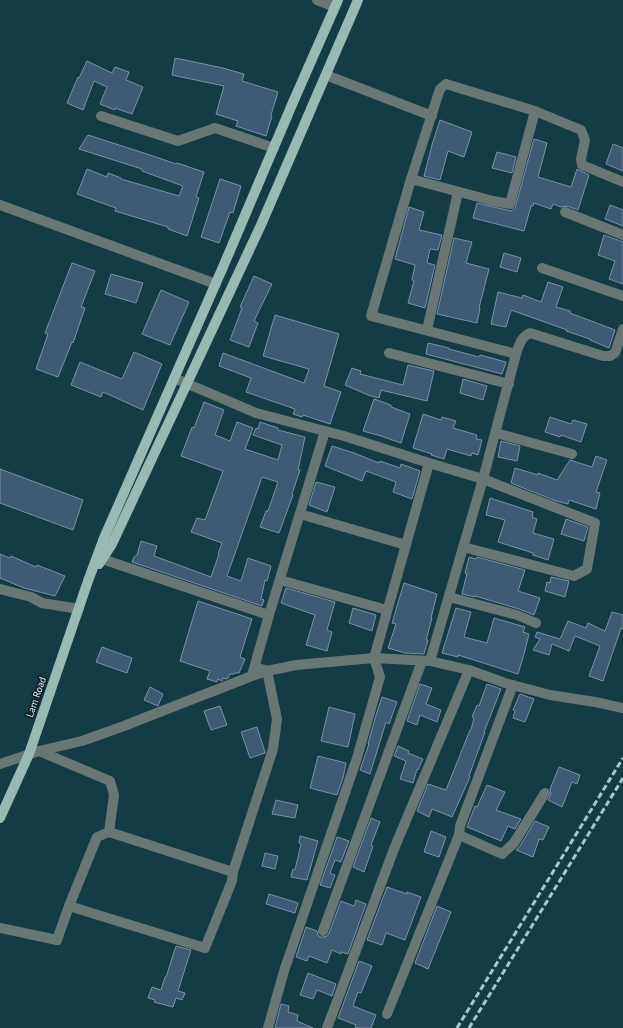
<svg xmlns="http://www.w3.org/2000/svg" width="623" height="1028" font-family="'PT Sans',sans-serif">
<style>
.building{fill:#3e5b76;stroke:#7891aa}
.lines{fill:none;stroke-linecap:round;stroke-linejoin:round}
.minor{stroke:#677874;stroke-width:10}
.major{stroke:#97bab2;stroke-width:10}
.rail{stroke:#abc5cb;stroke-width:3;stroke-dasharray:6 3;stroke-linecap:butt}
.labels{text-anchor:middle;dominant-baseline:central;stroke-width:3.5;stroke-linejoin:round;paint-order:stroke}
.street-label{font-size:10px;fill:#dbf0f5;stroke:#0f2024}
</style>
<rect width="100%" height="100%" fill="#133c44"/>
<g class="building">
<path d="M175,58l48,10 21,6 -2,7 36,11 -7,23 1,1 -6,20 -30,-10 2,-5 -22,-7 8,-28 -52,-11z"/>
<path d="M87,61l25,12 3,-6 14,5 -3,8 17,7 -11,27 -17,-6v2l-15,-6 7,-17 -13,-6 -11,29 -16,-7 11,-26 1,1z"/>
<path d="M440,120l32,12 -8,25 -16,-6 -8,29 -16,-4 8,-31z"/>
<path d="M88,135l62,20 26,9 1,-1 27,9 -8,25 3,1 -12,38 -19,-7v-2l-53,-16 1,-3 -39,-14 10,-25 20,8 1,-4 13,5v1l58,17 4,-10 -41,-15v-2l-63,-20z"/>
<path d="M534,139l13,4 -9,34 33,10 6,-18 12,6 -11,35 -11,-4 -6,1 -8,-3 -2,5 -17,-6 -1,3h-2l-7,25 -51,-13 4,-15 34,8 4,-3z"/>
<path d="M613,144l10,4v23l-17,-7z"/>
<path d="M497,152l19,5 -4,16 -20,-5z"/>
<path d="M220,179l21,7 -8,27 -3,-1 -11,31 -18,-6z"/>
<path d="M610,205l13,5v16l-18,-7z"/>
<path d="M409,207l15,5 -5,18 23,5 -4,15 -8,-1 -3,14 8,2 -10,43 -17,-5 6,-22 -2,-1 3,-15 -20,-6z"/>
<path d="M604,235l19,7v42l-14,-5 6,-18 -17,-6z"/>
<path d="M454,238l18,4 -6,21 23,6 -10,39h1l-3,15 -40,-9z"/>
<path d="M504,253l17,5 -4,14 -17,-5z"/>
<path d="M72,263l23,8 -14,36 4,1 -12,35 -1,-1 -14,35 -22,-8 12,-35 -3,-1z"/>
<path d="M111,274l32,9 -7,20 -31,-9z"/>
<path d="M254,276l18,8 -18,37 4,2 -9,24 -19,-7 12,-32 -2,-1z"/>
<path d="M548,282l15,5 -7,20 14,4v2l45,17 -6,18 -19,-8v-1l-24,-8 1,-1 -56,-20 -5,17 -15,-3 7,-32 24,6 1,-3 18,7z"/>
<path d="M161,290l28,12 -19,43 -28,-11z"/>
<path d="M275,315l64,19 -15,52 17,6 -11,32 -27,-9 -1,2 -9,-3 2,-5 -49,-17 5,-14 -32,-12 4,-13 81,30 5,-14 -46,-13z"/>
<path d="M428,343l21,5v1l30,8 1,-2 26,7 -4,12 -76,-20z"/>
<path d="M134,352l28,12 -19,46 -40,-18 -2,5 -30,-12 9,-23 42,17z"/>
<path d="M408,365l26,6 -7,30 -46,-11 -2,8 -11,-3 -23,-10 7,-17 9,3 -1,3 43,11z"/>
<path d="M463,379l24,7 -4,14 -23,-7z"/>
<path d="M374,399l17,6v2l19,7 -9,29 -20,-7 -18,-5z"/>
<path d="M204,402l20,8 -9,25 15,6 7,-19 16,6 -8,21 33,11 4,-15 -29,-10 3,-7 2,1 2,-7 18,6v2l27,7 -7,33h2l-8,24 1,1 -14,38 -19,-6 6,-16h2l10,-29 -16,-5 -35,99 14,5 7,-23 23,8 -4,15 -2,-1 -4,19 3,1 -2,6 -130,-44 2,-5 3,-2 4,-14 16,5 -3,10 57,21 8,-23h-1l4,-11 -31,-11 6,-14 8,2 18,-49 -42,-15 11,-29 2,1z"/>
<path d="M423,414l18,6 1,-3 14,4 -3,7 24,7 -1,4 6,1 -4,15 -6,-2 -1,3 -24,-7 -3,10 -13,-4 1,-1 -19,-6z"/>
<path d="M550,417l21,7 2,-4 14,4 -6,18 -20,-7 -1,2 -15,-5z"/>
<path d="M501,441l19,5 -3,15 -19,-4z"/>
<path d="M332,446l22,7 25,10 1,-2 20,7 1,-4 19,7 -8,28 -19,-7 3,-10 -30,-11 -4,10 -37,-15z"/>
<path d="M596,456l11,4 -11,32 4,1 -4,16 -27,-9 -1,4 -12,-3 -45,-18 4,-15 23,7v-2l19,7 13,-20 22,7z"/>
<path d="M0,469l83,31 -10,30 -73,-27z"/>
<path d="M316,482l19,5 -8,25 -18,-7z"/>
<path d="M490,498l43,14 -1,5 5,2 -4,14 21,6 -6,21 -15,-5v-2l-35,-11 7,-22 -19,-5z"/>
<path d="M566,519l22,8 -4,14 -23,-7z"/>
<path d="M0,554l10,4 1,-2 25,11 1,-2 28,11 -10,20 -31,-8 -24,-10z"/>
<path d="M469,557l7,2 1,-2 48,13 -7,21 22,7 -6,17 -15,-6 -44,-13v1l-13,-3 5,-21h-2z"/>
<path d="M551,577l18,4 -4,16 -20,-6 2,-9 3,1z"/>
<path d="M404,583l33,11 -6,24h1l-6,22h2l-4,14 -19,-1 -17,-5 8,-24 -4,-1z"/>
<path d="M286,588l49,14 -8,28 5,2 -5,19 -21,-6 9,-30 -34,-12z"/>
<path d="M198,601l54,18 -12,38 5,2 -6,14h-4l-1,1h-4l-2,4 -2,1 -3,-1 -1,3 -4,-2 -1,3 -10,-3 3,-8 -30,-10z"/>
<path d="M353,608l23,7 -4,16 -23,-8z"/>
<path d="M456,608l15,4 -7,25 23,6 7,-25 31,9 -2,5 6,2 -5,20 -6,20 -60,-19v2l-16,-4z"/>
<path d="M612,612l11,3v14l-2,-1 -18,53 -14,-5 11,-30 -25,-10 -6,15 -17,-7 -3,11 -16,-5 7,-11 -5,-2 2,-5 23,7 8,-18 18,7 2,-5 17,8z"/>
<path d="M102,647l30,11 -5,15 -31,-11z"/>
<path d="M420,684l12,4 -6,16 15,6 -4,12 -17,-7 -3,10 -10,-4z"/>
<path d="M487,684l14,5 -17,43h1l-16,44 1,1 -18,40 -20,-8 -3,8 -12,-6 11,-27 18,6 24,-60h1l3,-12 -2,-1 5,-12 2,1z"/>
<path d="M150,687l13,7 -5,12 -14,-6z"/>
<path d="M520,694l14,5 -9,23 -12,-4 2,-7 -2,-1z"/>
<path d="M382,697l15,5 -8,22 -3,-2 -16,52 -10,-4 9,-26h-1l8,-29z"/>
<path d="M220,706l7,19 -16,5 -7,-19z"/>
<path d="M329,707l26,7 -7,33 -27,-6z"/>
<path d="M257,727l8,25v1l-15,5 -9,-26z"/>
<path d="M398,746l11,5 -1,2 15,6 -5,11 -1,-1 -4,14 -13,-4 6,-18 -12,-5z"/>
<path d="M318,756l28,7 -3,15 -6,17 -27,-7z"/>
<path d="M559,767l21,8 -3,9 -5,-2 -10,25 -14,-7 3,-6 -1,-5z"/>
<path d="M487,785l18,7 -9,18 25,9 -6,10 -7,-3 -7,15 -34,-14 8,-21 2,1z"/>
<path d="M276,800l22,5 -3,13 -23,-4z"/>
<path d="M371,818l9,4 -9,23 2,1 -9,26 -11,-5z"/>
<path d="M535,821l14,6 -6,13 -4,-1 -6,18 -17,-7 4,-4z"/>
<path d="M431,831l15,6 -7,20 -15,-5z"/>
<path d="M300,836l18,5 -11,39 -16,-3 2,-8 2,1 6,-26 -2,-1z"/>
<path d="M337,837l12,4 -8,21 -6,-2 -5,13 5,2 -5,13 -10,-3z"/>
<path d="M265,853l13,3 -3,13 -13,-3z"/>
<path d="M387,887l20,7v-2l14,5 -16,43 -19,-7 -4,12 -15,-5z"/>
<path d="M269,894l29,9 -3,10 -29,-9z"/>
<path d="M356,900l10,4 -18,50 -7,-2v2l-9,-4 -5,13 -18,-7 -2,5 -11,-4 10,-30 11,4 1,4 2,2h4l3,-1 2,-3 12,-32 13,5z"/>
<path d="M437,906l14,6 -23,57 -13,-6z"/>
<path d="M176,946l15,4 -13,41 7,2 -3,7 -6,-2 -3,9 -19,-5 1,-2 -7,-2 4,-11 9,3 4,-13h1z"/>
<path d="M359,961l13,5 -11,27 -3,-1 -5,14 23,9 -5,13h-16l1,-3 -18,-7z"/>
<path d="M308,973l28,11 -4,12 -15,-6 -4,9 -13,-4z"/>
<path d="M281,1004l8,2 -1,6 10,3 -1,6 16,7h-38z"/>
</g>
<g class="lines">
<g class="minor">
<path d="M317,0l18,7"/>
<path d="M326,75l106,41"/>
<path d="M101,116l77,25 37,-13 59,20"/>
<path d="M411,179l29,-90 6,-5 89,27 46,19 4,10 -4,19 1,6 41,17"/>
<path d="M0,205l216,79"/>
<path d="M565,212l58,23"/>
<path d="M542,268l81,28"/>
<path d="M427,330l31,-138"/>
<path d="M389,353l120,31"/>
<path d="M516,354l-145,-38 40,-137 82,22 17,3 25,-93"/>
<path d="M174,378l82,35 88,23 85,27 -55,195 6,19 -23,81 -73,213 -16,57"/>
<path d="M496,433l76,21"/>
<path d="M429,463l54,16 112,44 -8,46 -13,7 -111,-29"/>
<path d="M300,514l106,31"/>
<path d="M102,559l167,56"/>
<path d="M280,580l107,30"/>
<path d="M0,589l31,8 11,6 37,6"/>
<path d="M449,597l68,18 19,8"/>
<path d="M430,661l53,-182 33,-125c3,-9 5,-17 14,-21l73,23h7l5,-3 8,-24"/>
<path d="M253,672l16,-57 56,-184"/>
<path d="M39,751l71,30 4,14 -5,37"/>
<path d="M0,764l39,-13 43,-10 42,-15 38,-15 90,-35 15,-5 29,-6 78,-7 56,3 39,9 36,13 45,12 45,7 28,6"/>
<path d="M459,835l43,19 12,-11 31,-50"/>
<path d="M233,872l-124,-40 -12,5 -28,69 136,42 27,-67 1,-9 40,-123 4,-30 -10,-48 -12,-4"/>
<path d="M0,928l57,12 12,-34"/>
<path d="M323,931l99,-270"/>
<path d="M387,1014l72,-179 1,-9 53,-141"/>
<path d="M327,1028l67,-179 75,-179"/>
</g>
<g class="major">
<path d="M99,564l13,-20 149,-319 97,-225"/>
<path d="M0,818l29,-64 59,-173 16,-43 119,-271 71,-167 44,-100"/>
</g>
<g class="rail">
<path d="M457,1028l166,-270"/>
<path d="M469,1028l154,-250"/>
</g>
</g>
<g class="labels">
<g class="street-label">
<text transform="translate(36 697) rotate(-71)">Lam Road</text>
</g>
</g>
</svg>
